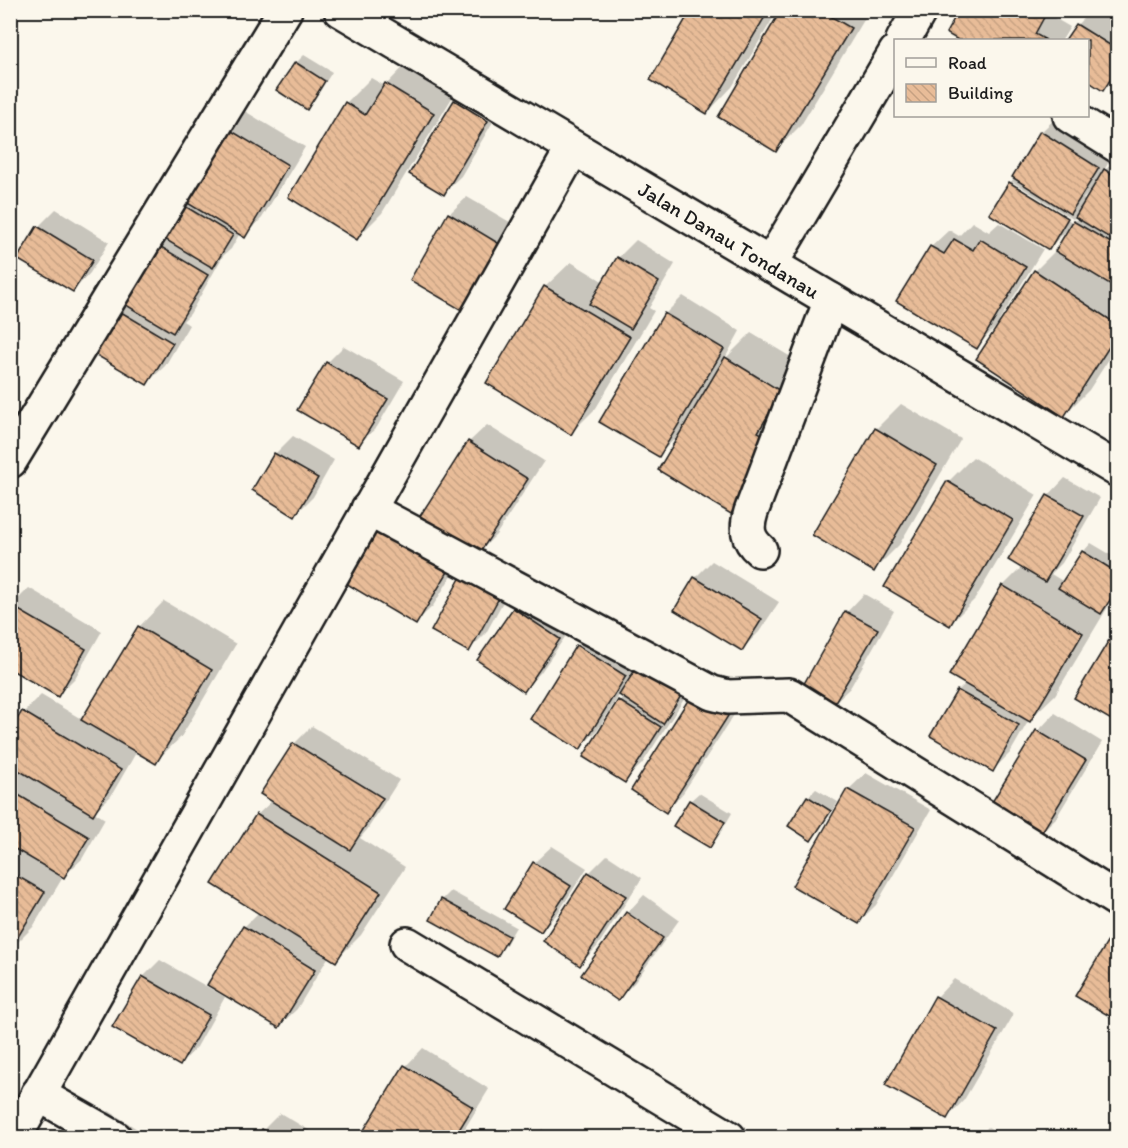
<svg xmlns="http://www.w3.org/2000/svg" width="1128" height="1148" font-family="Itim,sans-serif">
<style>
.shadow{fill:#0003;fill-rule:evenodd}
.building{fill:url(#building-back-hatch);stroke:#1c1c1c;stroke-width:1.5}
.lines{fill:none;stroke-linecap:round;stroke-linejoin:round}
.minor-casing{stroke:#1c1c1c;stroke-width:38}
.minor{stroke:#fbf7ec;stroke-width:33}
.labels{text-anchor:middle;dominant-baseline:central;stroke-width:6;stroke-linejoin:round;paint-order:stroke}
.street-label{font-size:21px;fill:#1c1c1c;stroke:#fbf7ec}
</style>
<defs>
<pattern id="building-back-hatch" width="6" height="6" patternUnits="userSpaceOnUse" patternTransform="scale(1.5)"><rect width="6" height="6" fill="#e8bc98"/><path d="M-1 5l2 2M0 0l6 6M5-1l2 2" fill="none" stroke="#c6a182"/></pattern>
</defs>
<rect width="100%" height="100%" fill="#fbf7ec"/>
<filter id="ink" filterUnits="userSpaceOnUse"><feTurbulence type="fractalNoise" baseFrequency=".0167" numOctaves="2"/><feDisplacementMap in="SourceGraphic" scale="12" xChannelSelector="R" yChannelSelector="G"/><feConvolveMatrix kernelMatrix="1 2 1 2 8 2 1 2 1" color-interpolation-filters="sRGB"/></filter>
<g filter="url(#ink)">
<g class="shadow">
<path d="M693,10h85l-46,77 -25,26z"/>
<path d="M783,10h87l-69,115 -25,25z"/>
<path d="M961,10h93l-3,6 19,11 -8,13h-101l-13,-8z"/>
<path d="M1091,10h8l19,12v53l-15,14 -15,-10v-39h-21l10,-15z"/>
<path d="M304,55l28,17 -17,27 -8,9 -11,-45z"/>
<path d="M411,59l47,29 -76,125 -25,25 -11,-135 25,-25 14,8z"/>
<path d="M472,84l32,19 -43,73 -18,17 12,-92z"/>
<path d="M243,110l62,37 -43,71 -18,18 -4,-3 -9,16 -8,7 -33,58 -7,7 6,4 -24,41 -18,17 -59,-34 100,-147 38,-74z"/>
<path d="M1058,116l58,34 -13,22 15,-14v187l-29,45 -25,25 -67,-89 -21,21 -45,-100 18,-17 10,6 13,-14 17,10 10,-9 44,26 -44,72 2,1 34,-51 24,-24 9,-18 -19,19 -39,-65 5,-6 26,-45zM1013,182l60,37 3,-4 3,2 -7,7v-2l-59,-36zM1092,190l-6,11 -3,-2z"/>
<path d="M467,197l53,31 -37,64 -34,-78z"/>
<path d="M56,209l53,33 -19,31 -17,18 -35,-64z"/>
<path d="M636,240l39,24 -26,44 5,3 -58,97 -25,25 -83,-50 57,-96 26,-25 33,20 14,-24z"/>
<path d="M683,296l57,35 -16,29 27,-27 55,33 -50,121 -25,25 -51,-78 -22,21 7,-141z"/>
<path d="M344,346l60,35 -27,46 -18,17 -32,-81z"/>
<path d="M901,404l60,35 -62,106 -25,25 2,-141z"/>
<path d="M487,425l57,36 -48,74 -17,17 -10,-110z"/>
<path d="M293,436l41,24 -21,37 -18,18 -20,-61z"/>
<path d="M973,457l64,38 -62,104 -25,25 -2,-142z"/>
<path d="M1065,478l35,20 -38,65 -11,11 13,8 19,-30 8,-9 27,16v26l-13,20h4l-54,90 -26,25 -19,33 -17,17 -35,-79 8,-8 37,-97 19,-19 -12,-7 38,-64z"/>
<path d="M384,503l82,49 -33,54 -18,17z"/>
<path d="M712,561l67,41 -20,30 -17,17 -47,-71z"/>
<path d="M516,578l-30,55 -17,17 -36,-20z"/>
<path d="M29,588l73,43 -27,47 -17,17 -48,-88z"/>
<path d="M531,591l45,30 -35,51 -17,18 -45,-30 35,-51z"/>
<path d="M864,594l30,17 -44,77 -18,17 -29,-16 44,-77z"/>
<path d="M164,601l72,43 -55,93 -26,25 -18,-11 -26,45 -17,16 11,7 -23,40 -19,18 -30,50 -23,23v-216l14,-22 17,-17 42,25 56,-93z"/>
<path d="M595,628l49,32 17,-17 42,27 -61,94 -18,17 -4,-80 4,-4 -4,-3 -23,37 -18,17 -47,-29 45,-73z"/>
<path d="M694,695l51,3 -62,95 -17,18z"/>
<path d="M1055,713l47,29 -46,76 -18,17 -47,-28 47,-76z"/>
<path d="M312,726l87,54 -32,50 -7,8 45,29 -44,68 -25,25 -7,-4 -32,53 -18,17 -69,-42 34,-57 15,-15 -45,-29 43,-68 16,-15 21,-56z"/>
<path d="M866,773l65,37 -55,95 -17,17 -11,-132z"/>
<path d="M816,789l22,13 -19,29 -8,8 -3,-42z"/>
<path d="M699,793l33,20 -14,24 -8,9 -20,-45z"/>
<path d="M552,846l35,22 -29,45 -17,18 -7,-68z"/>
<path d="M607,855l35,23 -45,69 -17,17 -35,-23 44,-68z"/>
<path d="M451,891l65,36 -11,19 -8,9 -55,-55z"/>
<path d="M644,895l35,25 -44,62 -17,17 9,-86z"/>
<path d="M1118,934v85l-9,-77z"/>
<path d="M160,960l65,37 -28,50 -17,18 -37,-88z"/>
<path d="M954,979l60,35 -50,86 -17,18 -60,-34 50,-87z"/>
<path d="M423,1048l66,41 -30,49h-98l45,-72z"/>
<path d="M109,1111l42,27h-67z"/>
<path d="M280,1113l42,25h-63l4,-8z"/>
<path d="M988,1127l22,11h-32z"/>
<path d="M542,1129l14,9h-23z"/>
</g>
<g class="building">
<path d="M691,10h78l-62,104 -57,-34z"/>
<path d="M781,10h39l31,18 -75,124 -58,-35z"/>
<path d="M959,10h89l-13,24 11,6h-88l-12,-7z"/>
<path d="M1076,24l42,26v18l-15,23 -15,-10v-41h-23z"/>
<path d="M295,62l30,19 -18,29 -31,-20z"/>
<path d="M385,83l49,30 -77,127 -69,-43 57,-95 20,13z"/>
<path d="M454,100l34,21 -44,74 -35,-21z"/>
<path d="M225,127l63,38 -43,73 -64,-39z"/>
<path d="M1040,131l59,37 -29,46 -58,-37z"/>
<path d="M1104,169l14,9v65l-43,-26z"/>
<path d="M1009,182l59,36 -19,32 -60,-36z"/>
<path d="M183,205l50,30 -20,33 -50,-30z"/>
<path d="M448,213l55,33 -38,66 -55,-32z"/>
<path d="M1073,221l45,26v42l-63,-38z"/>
<path d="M37,226l56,34 -20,32 -56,-33z"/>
<path d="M954,239l19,11 7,-11 46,28 -49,82 -81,-48 34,-55 14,8z"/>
<path d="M151,241l57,34 -35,58 -57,-34z"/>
<path d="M617,257l42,25 -28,47 -42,-25z"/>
<path d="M1034,270l84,55v8l-54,84 -88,-58z"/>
<path d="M544,286l86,51 -59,98 -85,-52z"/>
<path d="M111,306l62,37 -26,42 -61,-36z"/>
<path d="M664,313l60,36 -65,108 -60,-35z"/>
<path d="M725,357l57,35 -24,40 17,9 -44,73 -73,-44z"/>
<path d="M326,362l62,37 -29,47 -62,-36z"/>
<path d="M875,428l62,37 -63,107 -62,-37z"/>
<path d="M468,441l60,38 -49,75 -59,-38z"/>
<path d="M274,453l44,25 -23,39 -43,-27z"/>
<path d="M947,481l66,39 -63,106 -66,-39z"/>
<path d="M1047,495l37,21 -39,66 -37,-22z"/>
<path d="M365,520l84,50 -33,55 -84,-50z"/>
<path d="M1082,551l36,22v15l-17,26 -43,-26z"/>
<path d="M462,575l38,21 -31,56 -38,-21z"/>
<path d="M694,577l68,42 -20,32 -68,-41z"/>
<path d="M1002,585l81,48 -53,89 -81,-47z"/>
<path d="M10,605l76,44 -28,48 -48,-28z"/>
<path d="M513,608l47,31 -36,53 -47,-32z"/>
<path d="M845,611l33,18 -46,78 -31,-18z"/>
<path d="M1118,625v99l-44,-26z"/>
<path d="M138,626l74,44 -56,94 -75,-44z"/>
<path d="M576,645l50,31 -46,74 -50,-31z"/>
<path d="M642,659l44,29 -23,36 -44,-29z"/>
<path d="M957,690l62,35 -26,47 -63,-36z"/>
<path d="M692,694l36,22 -62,97 -35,-23z"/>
<path d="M618,700l43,27 -36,56 -42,-26z"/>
<path d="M22,711l99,59 -28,45 -83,-50v-34z"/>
<path d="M1036,730l50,30 -47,77 -50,-30z"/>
<path d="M293,743l90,55 -33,52 -90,-56z"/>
<path d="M847,789l68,38 -56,97 -67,-38z"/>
<path d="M10,790l79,47 -25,41 -54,-32z"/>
<path d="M807,796l24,15 -20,30 -23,-15z"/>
<path d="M689,800l36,22 -15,26 -37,-22z"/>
<path d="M256,814l125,78 -45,70 -124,-78z"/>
<path d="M533,862l38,24 -30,46 -37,-23z"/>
<path d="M10,872l35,20 -35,58z"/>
<path d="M588,872l38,24 -46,70 -37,-25z"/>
<path d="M441,899l68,37 -12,21 -67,-37z"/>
<path d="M626,912l37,26 -45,63 -37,-26z"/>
<path d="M243,926l72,44 -36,58 -72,-43z"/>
<path d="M1108,941l10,5v75l-43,-25z"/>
<path d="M142,976l67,39 -29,51 -68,-39z"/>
<path d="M935,996l62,35 -50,88 -62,-34z"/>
<path d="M404,1065l69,42 -19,31h-95z"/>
<path d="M262,1129l14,9h-19z"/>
</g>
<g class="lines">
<g class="minor-casing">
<g id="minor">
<path d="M341,10l777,460"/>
<path d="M903,40l17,-30"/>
<path d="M1070,116l48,30"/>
<path d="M770,265l126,-213"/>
<path d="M10,461l275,-451"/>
<path d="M368,509l344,184 16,4 61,-2 329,205"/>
<path d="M760,550c-13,-11 -14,-22 -9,-38l80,-212"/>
<path d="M407,944l322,194"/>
<path d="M38,1094l77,44"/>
<path d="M14,1138l559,-990"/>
</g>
</g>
<use href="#minor" class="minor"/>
</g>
</g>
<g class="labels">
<g class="street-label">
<text transform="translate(729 240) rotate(31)">Jalan Danau Tondanau</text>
</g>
</g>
<rect width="1128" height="1148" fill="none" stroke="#fbf7ec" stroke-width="36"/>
<rect x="18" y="18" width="1092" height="1112" fill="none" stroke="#1c1c1c" stroke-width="2" filter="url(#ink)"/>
<rect x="894" y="39" width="195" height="78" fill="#fbf7ec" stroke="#a29f99" stroke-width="1.5"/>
<rect x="906" y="58" width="30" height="9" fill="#fbf7ec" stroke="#a29f99" stroke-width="1.5"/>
<text x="948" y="69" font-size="18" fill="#1c1c1c">Road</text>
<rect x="906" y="84" width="30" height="18" fill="url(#building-back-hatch)" stroke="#a29f99" stroke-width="1.5"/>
<text x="948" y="99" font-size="18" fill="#1c1c1c">Building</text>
</svg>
